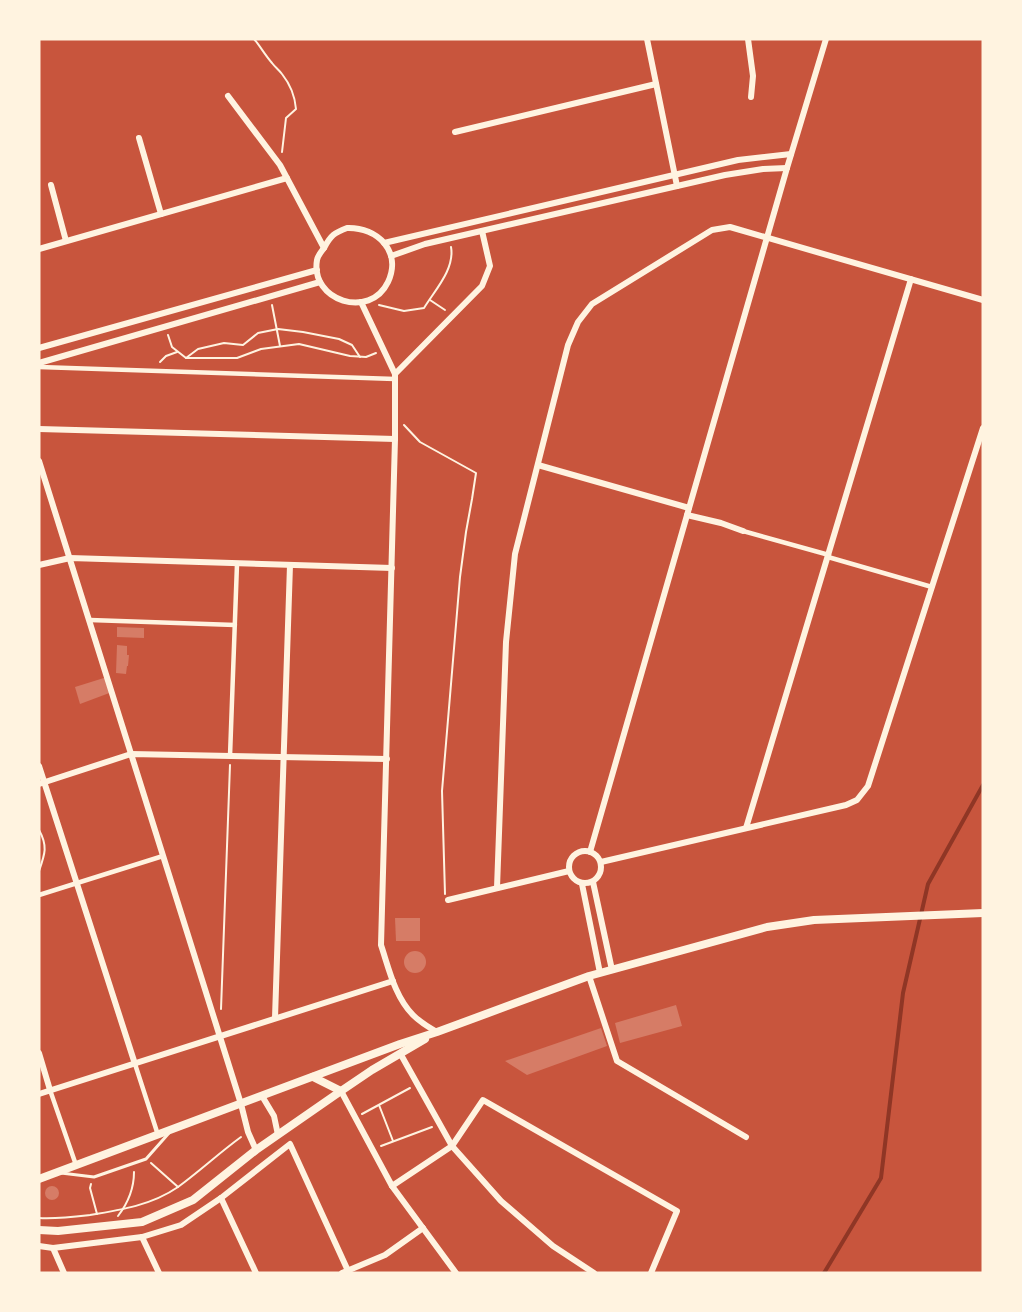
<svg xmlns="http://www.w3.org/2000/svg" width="1022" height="1312" font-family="Helvetica,sans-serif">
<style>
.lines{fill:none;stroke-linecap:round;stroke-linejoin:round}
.stream{stroke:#8f3625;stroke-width:4}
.building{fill:#d67c66}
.path{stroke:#fff3e0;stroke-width:2}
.service{stroke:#fff3e0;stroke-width:3}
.pedestrian{stroke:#fff3e0;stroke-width:4.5}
.minor{stroke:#fff3e0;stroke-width:6}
.tertiary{stroke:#fff3e0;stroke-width:8}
</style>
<rect width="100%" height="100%" fill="#c8553d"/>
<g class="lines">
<path class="stream" d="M824,1273l57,-95 22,-185 25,-109 55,-99"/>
</g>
<g class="building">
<path d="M117,627l27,1v10l-27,-1z"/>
<path d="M117,645l10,1v9h2l-1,11h-1l-1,8 -10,-1z"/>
<path d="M107,677l5,15 -32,12 -5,-17z"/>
<path d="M395,918h25v23h-24z"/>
<circle cx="415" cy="962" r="11"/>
<path d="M676,1005l6,21 -62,17 -5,-20z"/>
<path d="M601,1028l6,18 -80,29 -22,-14z"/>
<circle cx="52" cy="1193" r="7"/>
</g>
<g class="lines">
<g class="path">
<path d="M254,39c6,7 11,16 18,24 3,4 7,7 10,11 8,10 13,23 14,35l-10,9 -4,34"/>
<path d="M430,300l15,10"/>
<path d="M272,305l8,41"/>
<path d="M379,305l25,6 20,-3c11,-18 31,-39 27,-61"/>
<path d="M168,335l4,12 14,11h51l24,-9 38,-5 51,12 16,1 10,-4"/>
<path d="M186,358l12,-9 26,-6 19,2 15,-12 20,-4 25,3 36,7 13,6 8,12"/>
<path d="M160,362l6,-6 11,-4"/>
<path d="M404,425l16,17 56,31 -4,26 -6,33 -6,45 -18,214 3,103"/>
<path d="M39,830c9,16 6,24 0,41"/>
<path d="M221,1009l9,-244"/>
<path d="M379,1105l14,36"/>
<path d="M362,1114l48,-26"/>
<path d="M381,1146l51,-19"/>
<path d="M151,1163l27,24"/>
<path d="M91,1184l-1,4 7,26"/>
<path d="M118,1216c10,-13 16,-27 16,-44"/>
<path d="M39,1218c18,1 34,-1 51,-3 31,-5 62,-10 88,-28 22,-16 41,-34 63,-50"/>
</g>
<path class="service" d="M61,1173l33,4 52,-18 23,-26"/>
<g class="pedestrian">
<path d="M39,367l356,12"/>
<path d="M743,531l86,24"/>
<path d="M828,557l104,30"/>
<path d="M90,620l145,5"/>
<path d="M230,756l7,-192"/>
<path d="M39,895l124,-39"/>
<path d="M135,1064l23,71"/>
<path d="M50,1090l26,75"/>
</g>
<g class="minor">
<path d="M647,39l30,147"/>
<path d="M748,39l5,37 -2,21"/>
<path d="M228,96l52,69 44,83"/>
<path d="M455,132l201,-48"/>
<path d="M139,138l22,76"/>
<path d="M51,185l15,56"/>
<path d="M347,228c31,-1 55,24 41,54 -18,38 -78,19 -71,-22 1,-5 4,-8 7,-12 7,-13 10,-15 23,-20z"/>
<path d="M384,243l354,-83 53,-6"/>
<path d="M39,249l248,-71"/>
<path d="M391,256l34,-12 300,-69 38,-6 24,-1"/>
<path d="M361,302l34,72v65l-14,506c8,24 14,52 32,70 7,7 15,12 24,17"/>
<path d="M39,348l278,-78"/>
<path d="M39,363l281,-81"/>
<path d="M395,374l87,-88 8,-20 -8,-35"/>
<path d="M39,429l356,10"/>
<path d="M39,461l181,576 21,67 7,28 8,18"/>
<path d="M538,465l151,43"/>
<path d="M687,515l34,8 22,8"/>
<path d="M39,565l31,-7 322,10"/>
<path d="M39,766l96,298"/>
<path d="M39,784l92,-30 256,5"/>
<path d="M746,828l165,-549"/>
<circle cx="585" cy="867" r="16"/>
<path d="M590,852l197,-684 39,-129"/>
<path d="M601,862l245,-57 11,-5 11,-14 115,-358"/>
<path d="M593,882l19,88"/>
<path d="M582,884l18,89"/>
<path d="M497,888l9,-246 9,-88 53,-209 10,-23 14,-18 120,-74 18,-3 253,73"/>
<path d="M448,900l121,-29"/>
<path d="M589,976l28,85 129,76"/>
<path d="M275,1018l15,-453"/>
<path d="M39,1053l11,37"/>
<path d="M400,1053l52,93 49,55 52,45 41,27"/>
<path d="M341,1091l51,95 64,87"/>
<path d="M39,1094l354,-113"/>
<path d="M262,1096l12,20 4,19"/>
<path d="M392,1186l60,-40 31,-46 194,111 -26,62"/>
<path d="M221,1198l35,75"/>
<path d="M142,1237l17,36"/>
<path d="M39,1246l14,2 89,-11 39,-12 40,-27 69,-54 59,129"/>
<path d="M53,1248l11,25"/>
<path d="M342,1273l43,-18 38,-27"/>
</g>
<g class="tertiary">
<path d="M313,1077l28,14"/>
<path d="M39,1179l361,-135 37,-12 152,-56 178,-49 47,-7 169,-7"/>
<path d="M39,1230l19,1 84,-9 51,-22 63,-50 85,-59 31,-21 53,-31"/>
</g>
</g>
<rect width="1022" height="1312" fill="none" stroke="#fff3e0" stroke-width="81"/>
</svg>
